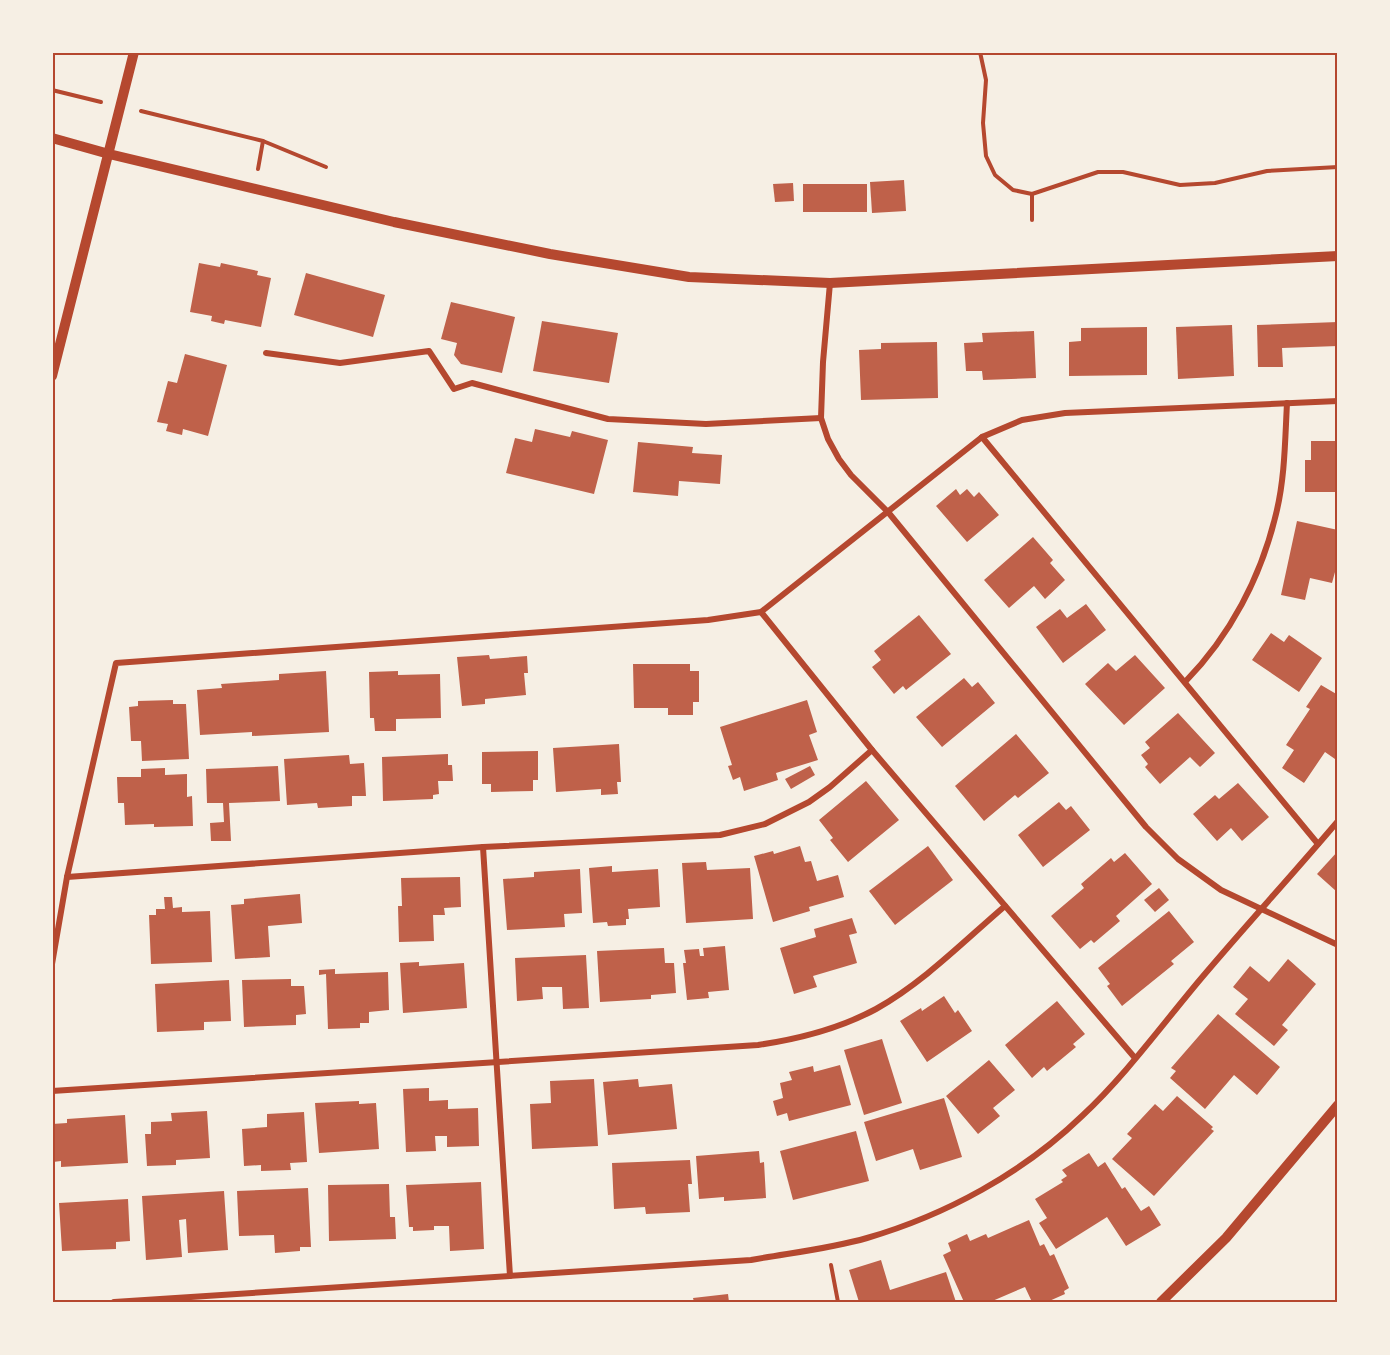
<svg xmlns="http://www.w3.org/2000/svg" width="1390" height="1355" font-family="'Source Sans 3',sans-serif">
<style>
.building{fill:#bf614a}
.lines{fill:none;stroke-linecap:round;stroke-linejoin:round}
.path{stroke:#b5482f;stroke-width:4}
.minor{stroke:#b5482f;stroke-width:6}
.tertiary{stroke:#b5482f;stroke-width:10}
.neatline{fill:none;stroke:#b5482f;stroke-width:2}
</style>
<rect width="100%" height="100%" fill="#f6efe4"/>
<g class="building">
<path d="M904,180l2,31 -34,2 -2,-31z"/>
<path d="M793,183l1,18 -19,1 -2,-18z"/>
<rect x="803" y="184" width="64" height="28"/>
<path d="M199,263l21,4 1,-4 37,8 -1,4 14,3 -10,49 -36,-7 -1,4 -13,-3 1,-5 -22,-4z"/>
<path d="M306,273l79,22 -12,42 -79,-22z"/>
<path d="M451,302l64,15 -13,56 -41,-9 -7,-9 3,-12 -16,-4z"/>
<path d="M542,321l76,12 -9,50 -76,-12z"/>
<path d="M1338,322v24l-56,2 1,19h-25l-1,-42z"/>
<path d="M1232,325l2,51 -56,3 -2,-52z"/>
<path d="M1147,327v48l-78,1v-34l12,-1v-13z"/>
<path d="M1034,331l2,47 -53,2 -1,-9h-16l-2,-28 19,-1 -1,-9z"/>
<path d="M937,342l1,56 -77,2 -2,-50 22,-1v-6z"/>
<path d="M185,354l42,11 -19,71 -25,-7 -1,6 -16,-4 2,-7 -11,-2 11,-41 9,2z"/>
<path d="M535,429l35,8 2,-6 36,9 -14,54 -88,-21 9,-35 17,4z"/>
<path d="M1311,441h27v51h-33v-32h6z"/>
<path d="M638,442l55,5 -1,6 30,2 -2,29 -41,-3 -1,15 -45,-4z"/>
<path d="M956,489l4,6 7,-6 7,8 5,-5 20,23 -32,27 -31,-36z"/>
<path d="M1297,521l41,9v31l-6,22 -22,-5 -5,22 -24,-5z"/>
<path d="M1033,537l20,23 -3,3 15,17 -20,19 -11,-13 -25,22 -25,-28z"/>
<path d="M1086,604l20,26 -43,33 -27,-36 24,-18 7,9z"/>
<path d="M919,615l32,39 -45,36 -3,-4 -9,8 -22,-27 9,-7 -7,-9z"/>
<path d="M1271,633l13,9 5,-7 33,23 -23,34 -47,-32z"/>
<path d="M489,655l1,4 37,-3 1,17h-4l2,22 -41,4v5l-23,2 -5,-49z"/>
<path d="M1135,655l30,33 -41,37 -39,-41 23,-21 8,8z"/>
<path d="M633,664h57v7h9v31h-6v13h-25v-7h-34z"/>
<path d="M326,671l3,61 -77,4v-4l-52,3 -3,-45 25,-2 -1,-4 58,-4v-6z"/>
<path d="M398,671v4l42,-1 1,44 -45,1v12h-21l-1,-13h-4l-1,-46z"/>
<path d="M964,678l8,9 6,-5 17,21 -53,44 -26,-30z"/>
<path d="M1321,685l17,10v61l-3,3 -10,-7 -21,31 -22,-15 12,-18 -8,-5 24,-36 -4,-2z"/>
<path d="M173,700v4h13l3,55 -47,2 -1,-20h-10l-2,-34 9,-1v-5z"/>
<path d="M807,700l10,32 -8,3 9,25 -42,13 2,7 -34,11 -4,-14 -7,3 -5,-14 4,-1 -12,-38z"/>
<path d="M1178,713l37,40 -15,14 -10,-10 -30,27 -15,-17 3,-3 -7,-9 9,-7 -5,-6z"/>
<path d="M1016,734l33,39 -31,25 -3,-3 -31,26 -29,-35z"/>
<path d="M619,744l2,38h-4l1,12 -17,1v-6l-45,3 -3,-44z"/>
<path d="M538,751v29h-5v11l-42,1v-8h-9v-32z"/>
<path d="M448,754v11h4l1,16h-15l1,13 -6,1v4l-50,2 -1,-44z"/>
<path d="M349,755l1,9 14,-1 2,33h-14v10l-34,2 -1,-5 -30,2 -3,-46z"/>
<path d="M278,766l2,35 -51,2 2,38h-20l-1,-18 14,-1 -1,-19h-16l-1,-34z"/>
<path d="M810,766l5,9 -24,14 -6,-10z"/>
<path d="M165,768v7l22,-1v23l5,-1 1,30 -39,1v-3l-29,1 -1,-22h-6l-1,-26h24v-8z"/>
<path d="M866,781l33,39 -51,42 -18,-22 3,-2 -14,-18z"/>
<path d="M1238,783l31,34 -27,24 -11,-13 -14,13 -24,-27 22,-19 4,4z"/>
<path d="M1059,802l7,8 5,-4 19,24 -47,37 -25,-32z"/>
<path d="M800,846l5,16 6,-1 6,20 21,-6 6,22 -35,10 1,4 -37,11 -19,-66 19,-5 1,3z"/>
<path d="M928,846l25,34 -58,45 -26,-34z"/>
<path d="M1338,851v38l-2,2 -19,-17z"/>
<path d="M1125,853l27,31 -36,32 4,5 -26,22 -3,-3 -11,9 -29,-33 33,-28 -3,-4 30,-26 3,4z"/>
<path d="M706,862l1,8 43,-2 3,51 -67,4 -4,-60z"/>
<path d="M612,866v6l46,-3 2,38 -32,2 1,10h-3v6l-18,1 -1,-4 -14,1 -4,-55z"/>
<path d="M580,869l2,44 -18,1 1,13 -58,3 -4,-51 31,-2v-5z"/>
<path d="M460,877l1,30 -17,1 1,7h-12l1,26 -35,1 -1,-36h4l-1,-28z"/>
<path d="M1159,888l10,12 -14,12 -11,-12z"/>
<path d="M300,894l2,29 -34,3 2,31 -35,2 -4,-54 13,-1v-5z"/>
<path d="M164,897h8l1,11 9,-1v5l28,-1 2,51 -61,2 -2,-49h7v-6h9z"/>
<path d="M1169,911l25,31 -23,19 3,3 -52,42 -15,-20 3,-2 -12,-16z"/>
<path d="M852,918l5,15 -8,2 8,28 -44,13 4,11 -23,7 -14,-46 36,-11 -2,-8z"/>
<path d="M725,946l4,44 -21,2 1,6 -22,2 -4,-37h3l-2,-13 15,-1 1,7h4l-1,-8z"/>
<path d="M664,948l1,15h9l2,30 -25,2v4l-51,3 -3,-51z"/>
<path d="M586,955l3,53 -26,1 -1,-22h-20l1,12 -26,2 -2,-43z"/>
<path d="M1288,959l28,25 -34,41 6,5 -14,16 -39,-32 13,-15 -15,-12 17,-21 19,16z"/>
<path d="M419,962v4l45,-3 3,45 -64,5 -3,-50z"/>
<path d="M335,969v5l53,-2 1,38 -20,2v11h-9v5l-32,1 -2,-55 -7,1v-5z"/>
<path d="M291,979v7h13l2,28 -10,1v10l-52,2 -2,-47z"/>
<path d="M229,980l2,41 -27,1v8l-47,2 -2,-48z"/>
<path d="M944,996l11,17 3,-3 14,21 -45,31 -27,-41 21,-13 1,3z"/>
<path d="M1057,1001l28,33 -12,10 3,3 -29,24 -3,-4 -12,11 -27,-33z"/>
<path d="M1218,1014l62,53 -23,28 -23,-20 -29,34 -35,-31 6,-7 -5,-3z"/>
<path d="M882,1039l20,64 -38,12 -20,-65z"/>
<path d="M989,1060l26,30 -22,18 7,8 -22,18 -32,-38z"/>
<path d="M840,1065l11,40 -62,16 -2,-8 -10,3 -4,-15 10,-3 -3,-15 12,-3 -3,-8 24,-6 1,6z"/>
<path d="M594,1079l4,67 -66,3 -2,-45 21,-1 -1,-22z"/>
<path d="M638,1079l1,8 33,-3 5,45 -69,6 -5,-53z"/>
<path d="M429,1088v13l19,-1v9l30,-1 1,38 -32,1v-11h-12l1,15 -30,1 -3,-63z"/>
<path d="M1177,1096l36,31 -2,2 3,2 -60,65 -42,-37 20,-21 -5,-4 28,-30 8,7z"/>
<path d="M944,1098l18,59 -42,13 -7,-21 -37,12 -12,-39z"/>
<path d="M359,1101v3l17,-1 3,46 -60,4 -4,-50z"/>
<path d="M207,1111l3,47 -34,2v5l-29,1 -2,-32h6v-12l21,-1 -1,-8z"/>
<path d="M304,1112l3,50 -17,1 1,7 -30,1v-6l-17,1 -2,-37 25,-2v-13z"/>
<path d="M125,1115l3,48 -67,4v-6l-8,1 -1,-38 15,-1v-4z"/>
<path d="M856,1131l13,50 -76,19 -13,-49z"/>
<path d="M759,1151l1,12 4,-1 2,36 -42,3v-4l-25,2 -3,-43z"/>
<path d="M1089,1153l9,14 7,-5 17,27 3,-2 16,24 8,-5 12,19 -35,21 -19,-29 -51,32 -17,-26 8,-5 -12,-19 28,-17 -2,-2 6,-4 -5,-6z"/>
<path d="M690,1160l2,24h-4l2,28 -44,2 -1,-7 -31,2 -2,-46z"/>
<path d="M481,1182l3,67 -34,2 -1,-25h-15v4l-21,1v-4h-4l-3,-42z"/>
<path d="M389,1184l1,33h5l1,22 -67,2 -1,-56z"/>
<path d="M308,1188l3,59h-11v4l-25,2 -1,-18 -35,1 -2,-45z"/>
<path d="M224,1191l4,59 -40,3 -2,-34 -7,1 3,37 -36,3 -4,-64z"/>
<path d="M128,1199l2,42 -14,1v7l-54,2 -3,-48z"/>
<path d="M1029,1220l11,26 4,-2 6,12 4,-2 15,34 -5,3 1,3 -18,8h-15l-7,-15 -35,15h-26l-21,-47 8,-4 -3,-8 19,-9 3,7 16,-7 2,4z"/>
<path d="M881,1260l9,30 56,-18 10,30h-89l-1,-1 -7,1 -10,-32z"/>
<path d="M728,1294l1,8h-35l-1,-4z"/>
</g>
<g class="lines">
<g class="path">
<path d="M980,52l6,28 -3,43 3,33 9,19 18,15 19,4 66,-22h25l57,13 35,-2 52,-12 71,-4"/>
<path d="M52,90l49,12"/>
<path d="M141,111l122,30 -5,28"/>
<path d="M263,141l63,26"/>
<path d="M1032,194v26"/>
<path d="M831,1265l7,37"/>
</g>
<g class="minor">
<path d="M830,283l-7,79 -2,56 7,21 11,20 12,16 37,37 258,315 32,32 43,31 117,55"/>
<path d="M266,353l74,10 89,-12 25,38 18,-6 136,36 98,5 115,-6"/>
<path d="M982,437l336,407"/>
<path d="M761,612l111,138 263,308"/>
<path d="M1185,682c45,-46 76,-105 91,-168 9,-36 9,-74 11,-111"/>
<path d="M483,847l27,429"/>
<path d="M67,877l416,-30 237,-12 45,-11 44,-22 21,-15 42,-37"/>
<path d="M52,964l15,-87 49,-214 592,-43 53,-8 221,-175 40,-17 43,-7 273,-12"/>
<path d="M52,1091l706,-46c41,-6 81,-16 118,-36 48,-27 88,-68 129,-103"/>
<path d="M114,1302l637,-42c38,-7 78,-11 116,-22 79,-23 156,-65 215,-122 45,-42 82,-94 122,-141 44,-52 90,-102 134,-154"/>
</g>
<g class="tertiary">
<path d="M52,138l57,16 285,68 156,32 139,23 141,6 508,-27"/>
<path d="M52,376l82,-324"/>
<path d="M1161,1302l65,-64 112,-133"/>
</g>
</g>
<rect width="1390" height="1355" fill="none" stroke="#f6efe4" stroke-width="108"/>
<rect x="54" y="54" width="1282" height="1247" class="neatline"/>
</svg>
